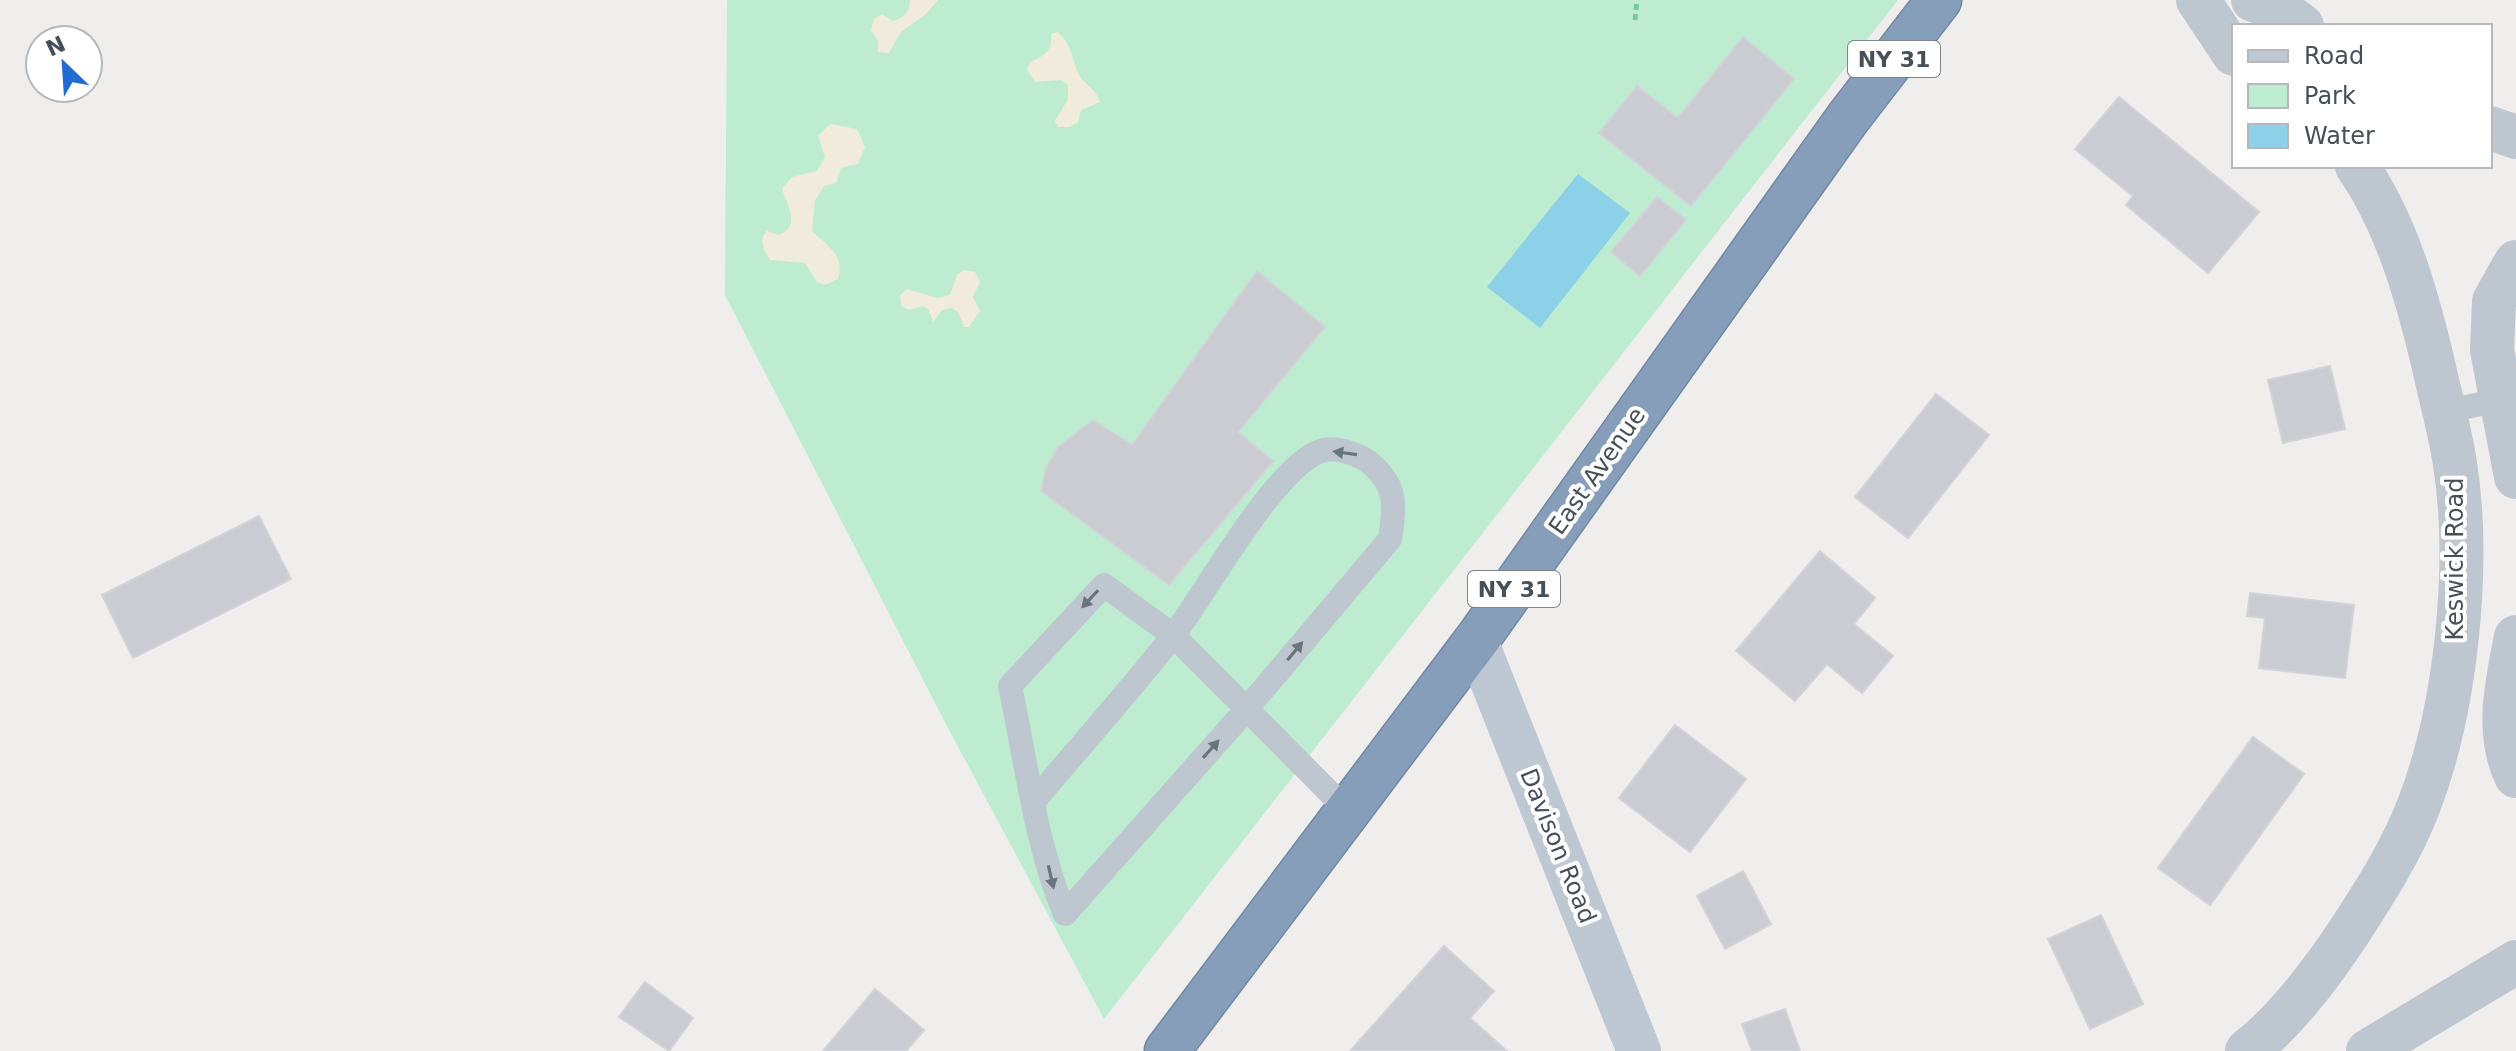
<svg xmlns="http://www.w3.org/2000/svg" width="2516" height="1051" font-family="'DejaVu Sans',sans-serif">
<style>
.green{fill:#bdecd0}
.sand{fill:#f1ebde}
.water{fill:#8cd1e7}
.building{fill:#caccd2;stroke:#d1d3d8;stroke-width:2}
.lines{fill:none;stroke-linecap:round;stroke-linejoin:round}
.highway-casing{stroke:#7289a5;stroke-width:47}
.path{stroke:#77c8a2;stroke-width:5;stroke-dasharray:6 4;stroke-linecap:butt}
.lane{stroke:#bec7cf;stroke-width:24}
.street{stroke:#bec7cf;stroke-width:44}
.secondary{stroke:#bec8d3;stroke-width:44}
.highway{stroke:#879eba;stroke-width:44}
.oneway{fill:#6a747c}
.labels{text-anchor:middle;dominant-baseline:central;stroke-width:8;stroke-linejoin:round;paint-order:stroke}
.shield{fill:#fff;stroke:#7e848b;stroke-width:2}
.shield-label{font-size:22px;font-weight:bold;fill:#465059}
.street-label{font-size:24px;fill:#465059;stroke:#fff}
</style>
<rect width="100%" height="100%" fill="#f0eded"/>
<path class="green" d="M727,0h1171l-794,1019 -156,-291 -223,-433z"/>
<g class="sand">
<path d="M910,0h28l-12,14 -25,18 -12,21 -11,-1v-11l-7,-11 3,-11 8,-5 11,7c11,-3 17,-10 17,-21z"/>
<path d="M1058,32c17,16 13,30 23,46 8,10 14,10 19,24l-19,8 -3,12 -8,5h-12l-3,-6 13,-22v-14l-7,-5 -26,2 -8,-13 3,-7c14,-6 23,-11 21,-28z"/>
<path d="M830,124l27,5 8,18 -7,17 -17,4 -5,15 -12,3 -9,15 -3,30c14,14 34,24 26,48l-13,6 -8,-3 -12,-19 -35,-3c-6,-9 -12,-21 -3,-29l12,4c24,-11 6,-31 3,-47l10,-11 25,-6 8,-14 -7,-21z"/>
<path d="M964,270l11,2 5,10 -7,15 7,14 -11,16h-5l-6,-15 -7,-4 -9,2 -9,12 -5,-13 -6,-3 -13,4 -8,-4 -1,-11 7,-6 30,9 13,-3 7,-20z"/>
</g>
<path class="water" d="M1578,174l52,39 -90,115 -53,-41z"/>
<g class="building">
<path d="M1743,37l51,42 -103,127 -92,-73 38,-47 41,32z"/>
<path d="M2119,97l140,115 -51,61 -82,-68 7,-9 -58,-47z"/>
<path d="M1657,197l29,23 -46,56 -29,-24z"/>
<path d="M1257,271l68,56 -87,105 35,29 -104,124 -128,-94 5,-23 11,-20 36,-28 39,25z"/>
<path d="M2330,366l15,63 -62,14 -15,-63z"/>
<path d="M1936,394l53,41 -81,103 -53,-41z"/>
<path d="M259,516l32,63 -158,79 -31,-63z"/>
<path d="M1820,551l55,47 -21,26 39,32 -31,37 -35,-29 -32,37 -59,-50z"/>
<path d="M2250,593l104,12 -9,73 -86,-10 6,-50 -18,-2z"/>
<path d="M1675,725l71,54 -56,73 -71,-54z"/>
<path d="M2253,737l51,37 -94,131 -52,-37z"/>
<path d="M1743,871l28,53 -46,25 -28,-53z"/>
<path d="M2101,915l42,89 -53,25 -42,-90z"/>
<path d="M1444,946l50,45 -24,27 37,33h-157z"/>
<path d="M645,982l48,36 -24,33 -50,-34z"/>
<path d="M875,989l49,41 -18,21h-83z"/>
<path d="M1785,1009l15,42h-48l-10,-27z"/>
</g>
<g class="lines">
<g class="highway-casing">
<path id="highway" d="M1167,1051l309,-410 372,-523 91,-118"/>
</g>
<path class="path" d="M1635,20l2,-20"/>
<g class="lane">
<path d="M2443,412l61,-13"/>
<path d="M1035,800c45,-54 93,-107 137,-163 32,-40 104,-175 152,-187 14,-3 36,5 46,13 28,23 25,43 20,76l-145,172 -180,203c-30,-71 -39,-154 -55,-228l94,-101 70,51 174,175"/>
</g>
<g class="street">
<path d="M2198,0l36,54"/>
<path d="M2253,0l27,9 22,17"/>
<path d="M2490,128l26,9"/>
<path d="M2516,262l-22,39 -2,49 24,127"/>
<path d="M2516,637c-9,46 -21,95 0,139"/>
<path d="M2247,1051c40,-31 74,-77 102,-119 26,-40 53,-82 70,-127 37,-96 52,-239 36,-341 -5,-34 -15,-68 -22,-101 -16,-67 -36,-139 -76,-197"/>
<path d="M2368,1051l148,-89"/>
</g>
<path class="secondary" d="M1476,641l163,410"/>
<use href="#highway" class="highway"/>
</g>
<defs><path id="oneway-solid" d="M-6-.8H1V-3.2L6.5 0L1 3.2V.8H-6Z" transform="scale(2)"/></defs>
<g class="oneway">
<use href="#oneway-solid" transform="translate(1345 453) rotate(-172)"/>
<use href="#oneway-solid" transform="translate(1090 599) rotate(133)"/>
<use href="#oneway-solid" transform="translate(1295 651) rotate(-50)"/>
<use href="#oneway-solid" transform="translate(1211 749) rotate(-48)"/>
<use href="#oneway-solid" transform="translate(1051 877) rotate(77)"/>
</g>
<g class="labels">
<g class="shield">
<rect x="1848" y="41" width="92" height="36" rx="6"/>
<rect x="1468" y="571" width="92" height="36" rx="6"/>
</g>
<g class="shield-label">
<text x="1894" y="59">NY 31</text>
<text x="1514" y="589">NY 31</text>
</g>
<g class="street-label">
<text transform="translate(1597 471) rotate(-55)">East Avenue</text>
<text transform="translate(2455 559) rotate(-90)">Keswick Road</text>
<text transform="translate(1558 846) rotate(68)">Davison Road</text>
</g>
</g>
<rect x="2232" y="24" width="260" height="144" fill="#ffffff" stroke="#b5b9bd" stroke-width="2"/>
<rect x="2248" y="50" width="40" height="12" fill="#bec8d3" stroke="#b5b9bd" stroke-width="2"/>
<text x="2304" y="64" font-size="24" fill="#465059">Road</text>
<rect x="2248" y="84" width="40" height="24" fill="#bdecd0" stroke="#b5b9bd" stroke-width="2"/>
<text x="2304" y="104" font-size="24" fill="#465059">Park</text>
<rect x="2248" y="124" width="40" height="24" fill="#8cd1e7" stroke="#b5b9bd" stroke-width="2"/>
<text x="2304" y="144" font-size="24" fill="#465059">Water</text>
<g transform="translate(64 64) rotate(335)"><circle r="38" fill="#ffffff" stroke="#b5b9bd" stroke-width="2"/>
<path d="M0-6L14 30L0 20L-14 30Z" fill="#226bd5"/>
<text y="-12" font-size="22" font-weight="bold" text-anchor="middle" fill="#465059">N</text>
</g>
</svg>
